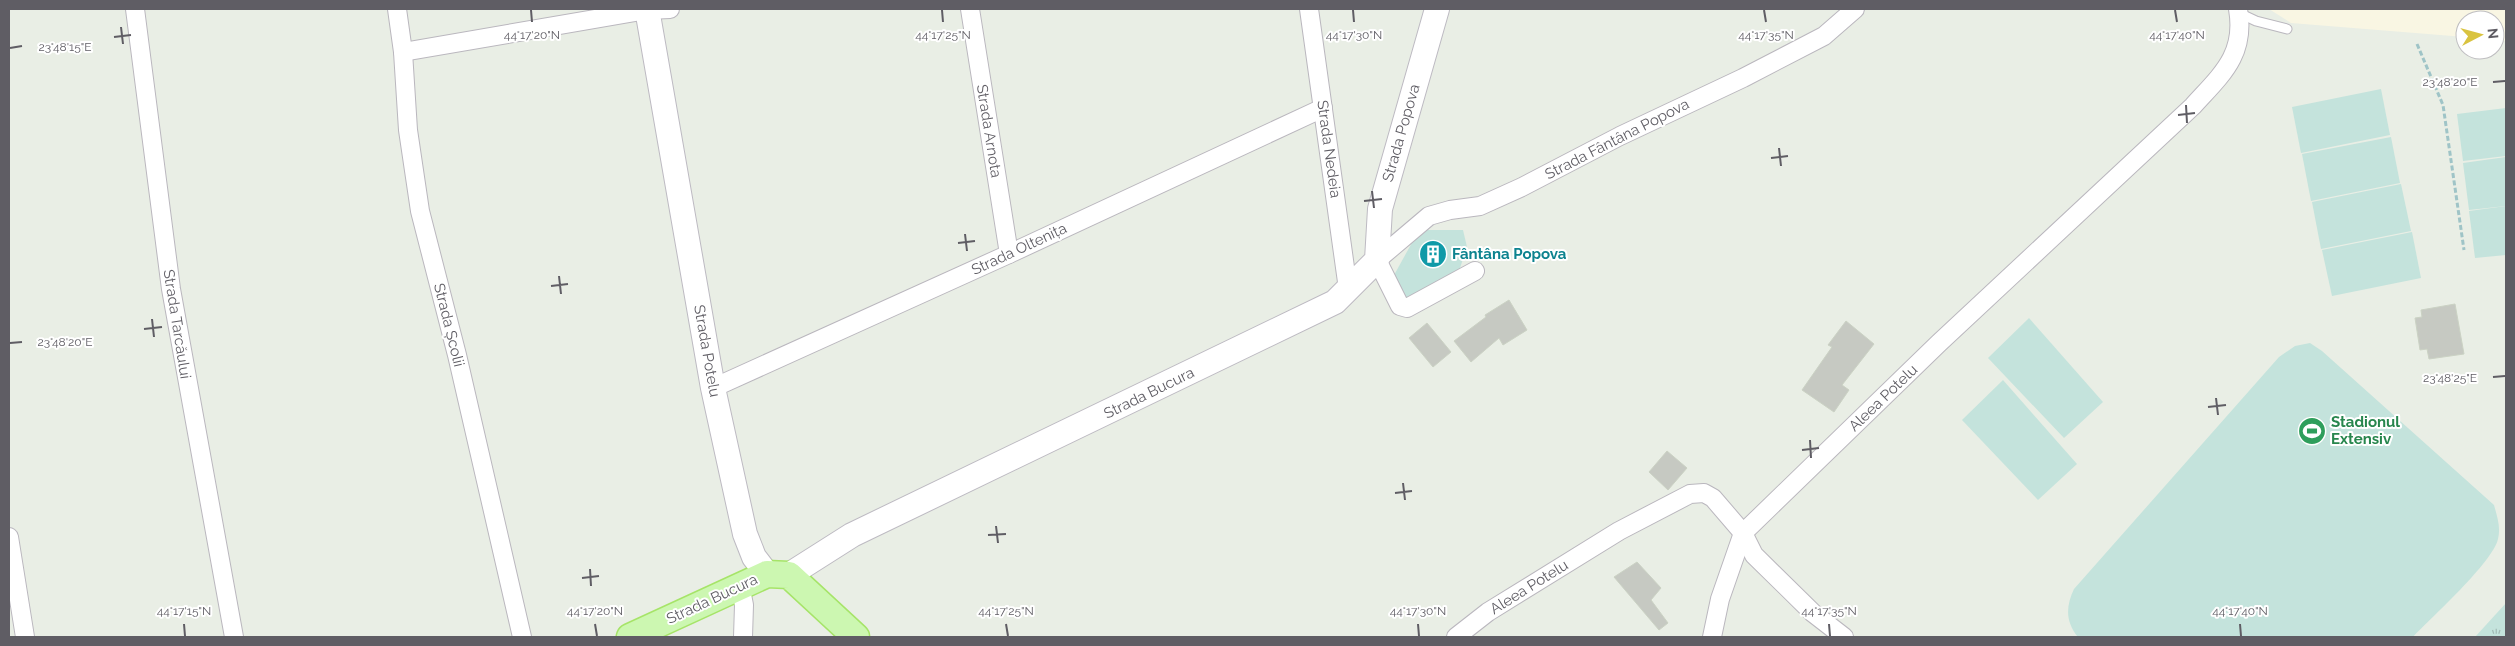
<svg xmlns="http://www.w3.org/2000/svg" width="2515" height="646" font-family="Raleway,sans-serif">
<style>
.medical{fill:#f9f6e3}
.grass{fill:#c4e3dc}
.park{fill:url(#park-tufts)}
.building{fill:#c6c9c2;stroke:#cbd2c4}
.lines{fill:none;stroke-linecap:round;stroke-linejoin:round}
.lane-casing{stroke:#bab7be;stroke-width:11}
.street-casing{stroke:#bab7be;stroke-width:20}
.secondary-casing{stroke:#bdbac2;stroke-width:26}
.primary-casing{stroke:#a6e468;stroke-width:29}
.path{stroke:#9fc4c7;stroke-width:3;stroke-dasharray:5 2.5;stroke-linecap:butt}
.lane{stroke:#fff;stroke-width:9}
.street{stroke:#fff;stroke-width:18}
.secondary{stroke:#fff;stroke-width:24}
.primary{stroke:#ccf7b1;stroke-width:26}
.ticks{fill:none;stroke:#5f5d64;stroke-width:2}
.labels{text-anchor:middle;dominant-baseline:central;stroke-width:4;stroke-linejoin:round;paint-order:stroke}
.street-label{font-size:15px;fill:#5f5d64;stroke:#fff}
.culture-label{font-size:15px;font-weight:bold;fill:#0d838f;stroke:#fff;text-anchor:start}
.leisure-label{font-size:15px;font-weight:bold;fill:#27864d;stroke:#fff;text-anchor:start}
.ticks-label{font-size:12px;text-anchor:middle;fill:#5f5d64;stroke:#fff;stroke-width:4;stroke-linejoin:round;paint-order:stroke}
</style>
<defs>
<pattern id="park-tufts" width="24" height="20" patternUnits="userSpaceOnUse" patternTransform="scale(1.25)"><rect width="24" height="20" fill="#c4e3dc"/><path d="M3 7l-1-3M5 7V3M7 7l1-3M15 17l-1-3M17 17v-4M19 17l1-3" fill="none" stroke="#a2bbb6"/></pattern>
</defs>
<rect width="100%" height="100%" fill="#e9eee5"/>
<path class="medical" d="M2269,9h237v32l-11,-1v-20h-30v17l-174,-14z"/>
<g class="grass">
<path d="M2381,89l9,46 -89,18 -9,-46z"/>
<path d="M2506,108v48l-43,5 -6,-47z"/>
<path d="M2391,137l9,46 -89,18 -9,-47z"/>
<path d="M2506,157v49l-37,4 -6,-47z"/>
<path d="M2401,184l10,47 -90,18 -9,-47z"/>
<path d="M2506,206v49l-31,3 -6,-47z"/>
<path d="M1427,230h36l4,17 -9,27 -53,25 -12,-22 21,-38z"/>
<path d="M2412,232l9,46 -89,18 -10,-46z"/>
<path d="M2029,318l74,84 -39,36 -76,-80z"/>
<path d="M2310,343l12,8 172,154c3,11 7,22 4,34 -5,23 -66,78 -85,98h-335c-13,-16 -12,-31 -4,-48l205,-232 16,-11z"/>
<path d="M2003,380l74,84 -39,36 -76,-80z"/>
</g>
<path class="park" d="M2506,603v34h-31z"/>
<g class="building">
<path d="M1438,244l5,14 -15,6 -5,-14z"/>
<path d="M1509,300l18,30 -24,15 -4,-7 -28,24 -17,-21 32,-24 -1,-2z"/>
<path d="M2455,304l9,50 -35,5 -2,-10 -7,1 -5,-32 7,-1 -1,-7z"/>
<path d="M1846,321l28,23 -32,41 7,5 -15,22 -32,-22 30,-43 -4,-2z"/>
<path d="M1427,323l24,29 -18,15 -24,-29z"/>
<path d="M1667,451l20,17 -19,22 -19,-18z"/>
<path d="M1637,562l24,26 -10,12 17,23 -9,7 -45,-53z"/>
</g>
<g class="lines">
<g class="lane-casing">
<path id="lane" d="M2239,13l17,8 31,8"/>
</g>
<g class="street-casing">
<g id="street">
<path d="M135,9l36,280 63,348"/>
<path d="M397,9l6,43 5,78 12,81 37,144 65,282"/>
<path d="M970,9l39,245"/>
<path d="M1309,9l39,280"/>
<path d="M403,52l244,-42 23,-1"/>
<path d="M1475,271l-68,37 -7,-2 -23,-46 52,-44 21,-6 30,-4 42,-19 98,-51 123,-58 81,-42 31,-27"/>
<path d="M713,388l296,-134 314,-146"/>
<path d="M9,537l16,100"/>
<path d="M740,585l4,20 -1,32"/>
<path d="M1456,637l32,-25 131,-81 71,-37 14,-1 9,5 30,35 11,22 59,58 31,24"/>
<path d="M1712,637l8,-38 23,-66 196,-190 254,-237c28,-31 53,-51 45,-97"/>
</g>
</g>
<g class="secondary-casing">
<g id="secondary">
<path d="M647,9l66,379 32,146 9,23 13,17"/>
<path d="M789,575l63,-40 483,-233 42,-42 3,-51 57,-200"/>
</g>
</g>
<g class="primary-casing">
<path id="primary" d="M630,637l137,-63 22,1 67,62"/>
</g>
<path class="path" d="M2417,44l26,61 21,145"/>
<use href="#lane" class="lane"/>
<use href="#street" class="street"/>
<use href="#secondary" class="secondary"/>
<use href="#primary" class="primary"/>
</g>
<path class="ticks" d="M531,10l1,12M942,10l1,12M1353,10l1,12M1764,10l2,12M2175,10l2,12M121,27l2,17M114,37l17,-2M10,48l12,-2M2493,82l12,-1M2186,105l1,18M2178,115l17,-2M1779,148l2,18M1771,158l17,-2M1372,191l2,17M1364,201l18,-2M965,234l2,17M958,243l17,-2M559,276l2,18M551,286l17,-2M152,319l2,18M144,329l18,-2M10,343l12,-1M2493,377l12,-1M2216,398l2,17M2208,407l18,-2M1810,440l1,18M1802,450l17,-2M1403,483l2,17M1395,493l17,-2M996,526l2,17M988,535l18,-1M590,569l1,17M582,578l17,-2M184,624l1,12M595,624l2,12M1006,624l2,12M1418,624l1,12M1829,624l1,12M2240,624l1,12"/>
<defs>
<g id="building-disc" transform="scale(1.4375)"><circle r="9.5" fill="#0f9aa8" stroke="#fff"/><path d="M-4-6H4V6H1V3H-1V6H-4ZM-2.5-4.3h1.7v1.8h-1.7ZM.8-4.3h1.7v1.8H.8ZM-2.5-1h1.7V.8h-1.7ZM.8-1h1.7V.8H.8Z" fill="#fff"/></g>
<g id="stadium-disc" transform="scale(1.4375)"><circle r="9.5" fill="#2e9e5b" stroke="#fff"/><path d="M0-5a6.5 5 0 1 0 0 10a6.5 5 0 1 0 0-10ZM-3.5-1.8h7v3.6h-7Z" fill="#fff"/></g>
</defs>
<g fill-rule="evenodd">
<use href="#building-disc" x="1433" y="254"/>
<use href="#stadium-disc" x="2312" y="431"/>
</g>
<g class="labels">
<g class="street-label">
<text transform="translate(989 131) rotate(81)">Strada Arnota</text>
<text transform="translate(1401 133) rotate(-74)">Strada Popova</text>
<text transform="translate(1617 139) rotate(-27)">Strada Fântâna Popova</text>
<text transform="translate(1329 149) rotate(82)">Strada Nedeia</text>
<text transform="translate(1019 249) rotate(-25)">Strada Oltenița</text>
<text transform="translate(177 324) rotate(81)">Strada Tarcăului</text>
<text transform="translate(449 325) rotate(76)">Strada Școlii</text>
<text transform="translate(707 351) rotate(80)">Strada Potelu</text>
<text transform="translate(1149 393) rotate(-26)">Strada Bucura</text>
<text transform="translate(1883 398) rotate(-44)">Aleea Potelu</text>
<text transform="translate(1529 587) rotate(-32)">Aleea Potelu</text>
<text transform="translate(712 599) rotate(-25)">Strada Bucura</text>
</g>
<g class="culture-label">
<text x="1452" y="254">Fântâna Popova</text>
</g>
<g class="leisure-label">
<text x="2331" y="422">Stadionul<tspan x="2331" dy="17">Extensiv</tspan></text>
</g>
</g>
<g class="ticks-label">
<text x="532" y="39">44°17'20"N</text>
<text x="943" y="39">44°17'25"N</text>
<text x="1354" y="39">44°17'30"N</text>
<text x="1766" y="39">44°17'35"N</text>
<text x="2177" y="39">44°17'40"N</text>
<text x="65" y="51">23°48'15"E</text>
<text x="2450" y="86">23°48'20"E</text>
<text x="65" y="346">23°48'20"E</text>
<text x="2450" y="382">23°48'25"E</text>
<text x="184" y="615">44°17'15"N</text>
<text x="595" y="615">44°17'20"N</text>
<text x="1006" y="615">44°17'25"N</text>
<text x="1418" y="615">44°17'30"N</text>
<text x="1829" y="615">44°17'35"N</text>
<text x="2240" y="615">44°17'40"N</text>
</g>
<rect width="2515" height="646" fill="none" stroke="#5f5d64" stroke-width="20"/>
<g transform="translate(2480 35) rotate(84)"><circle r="24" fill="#ffffff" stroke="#bfbec1"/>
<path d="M0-4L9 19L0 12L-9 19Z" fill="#d9c340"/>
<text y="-8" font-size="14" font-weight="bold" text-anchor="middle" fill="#5f5d64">N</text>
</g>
</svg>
